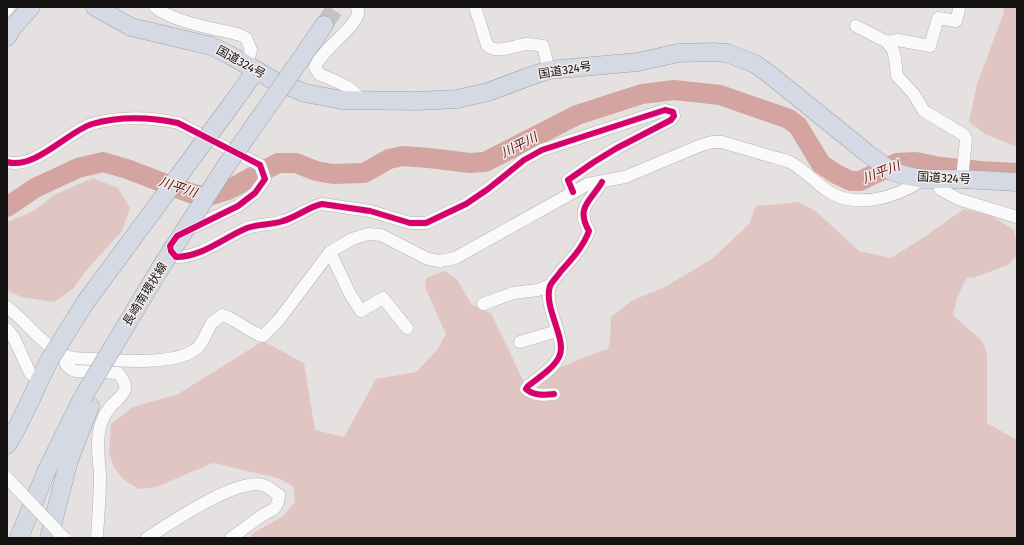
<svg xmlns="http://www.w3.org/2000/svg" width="1024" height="545" font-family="'Fira Sans','Noto Sans JP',sans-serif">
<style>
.green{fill:#e1c5c2}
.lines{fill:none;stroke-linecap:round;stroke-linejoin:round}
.river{stroke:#d4a5a0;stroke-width:20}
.highway-tunnel{stroke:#c6c2c1;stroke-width:18;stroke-dasharray:18 9;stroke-linecap:butt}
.minor-casing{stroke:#b5b2b1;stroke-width:13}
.highway-casing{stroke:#9ca1ab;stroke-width:19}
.minor{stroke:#fbfafa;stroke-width:12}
.highway{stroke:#d4d9e3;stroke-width:18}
.minor-bridge-casing{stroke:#b5b2b1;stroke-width:13;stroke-linecap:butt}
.highway-bridge-casing{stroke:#9ca1ab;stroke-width:19;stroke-linecap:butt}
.minor-bridge{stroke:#fbfafa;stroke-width:12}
.highway-bridge{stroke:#d4d9e3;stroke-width:18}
.cycleway-casing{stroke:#f3edec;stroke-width:8}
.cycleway{stroke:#d6006c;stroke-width:6}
.labels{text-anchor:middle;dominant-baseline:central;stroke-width:3;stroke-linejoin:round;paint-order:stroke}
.street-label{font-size:12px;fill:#151212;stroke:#f3edec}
.water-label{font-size:13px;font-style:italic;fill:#631316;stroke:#f3edec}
</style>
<rect width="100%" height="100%" fill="#e5e1e0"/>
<g class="green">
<path d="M1004,7h13v140l-32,-13 -16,-12 8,-38 26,-69z"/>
<path d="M93,178l25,10 12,20 -8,23 -37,41 -12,17 -19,13 -33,-5 -14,-7v-68l27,-11 20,-16z"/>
<path d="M799,202l18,10 42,39 32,7 32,-20 41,-29 26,6 24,15 3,16v9l-9,10 -35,13 -6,-1 -10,21 -4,17 29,26 5,12v70l30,17v98h-768l4,-5 29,-16 13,-15 -2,-16 -16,-8 -64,-15 -57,24 -17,2 -16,-10 -9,-12 -5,-14 2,-29 22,-17 45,-13 85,-53 41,22 11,67 29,7 32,-58 40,-7 21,-22 9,-16 -21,-47 1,-9 18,-7 12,7 16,27 19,8 33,69c28,-10 55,-24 84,-33l2,-9 1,-23 22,-17 30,-12 49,-29 37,-35 7,-18z"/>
</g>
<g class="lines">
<path class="river" d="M7,207l28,-19 43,-20 25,-6 24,7 63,24 15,4 23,-7 50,-27h18l20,8 17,3 31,-1 25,-14 14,-3 26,2 41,5 15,-1 92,-47 65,-21 32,-4 46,5 69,24 9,7 23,38 15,10 15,7h9l37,-18 19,-1 24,5 41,4 36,2"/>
<path class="highway-tunnel" d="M324,25l12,-18"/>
<g class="minor-casing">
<g id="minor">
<path d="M155,7c14,12 46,19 64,23 10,2 19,3 27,8l5,12 -4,14"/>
<path d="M357,7c1,2 2,4 1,6 -2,15 -36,36 -43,54l4,7c16,7 33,12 43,27"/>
<path d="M475,7l12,38c10,10 28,0 40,-1 5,0 11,1 16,2l6,24"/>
<path d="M7,10l2,-3"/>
<path d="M856,26l31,16 6,8 2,8 2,18 16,17 11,18 40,24 2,4 -4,40"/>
<path d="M887,42l11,-2 32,6 8,-28 18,3 3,-11"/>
<path d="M7,162c28,8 60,-30 85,-38 27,-8 59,-7 86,-1l82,42 5,14 -10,14 -17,13 -53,25"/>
<path d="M938,179l2,10 18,10 59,18"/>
<path d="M170,246l1,5 5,6c26,0 47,-19 71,-29 11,-4 25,-3 36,-7 14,-4 25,-14 39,-17l48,7 40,12h16l40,-19 22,-15 36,-29 18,-10 123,-40 8,2 1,4 -3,4 -54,28 -23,14 -26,18 5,12"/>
<path d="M330,252l20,42 11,17 22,-13 24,30"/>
<path d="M483,304l30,-11 25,-3 12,-5"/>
<path d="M7,307c22,16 38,44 66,51 30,1 99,10 123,-9 8,-6 10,-18 16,-26 3,-3 7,-5 10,-8 15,4 26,17 41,21l15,-15 52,-69 22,-13 16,-5 13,1 47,24 12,2 15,-3 133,-74 37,-7 74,-31 13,-4h10c16,5 32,9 47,14 7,2 15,3 21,6 13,7 24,19 36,28 29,20 71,8 97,-11"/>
<path d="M7,329l7,9 16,35 9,7"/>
<path d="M520,342l37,-11"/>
<path d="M64,355c1,9 3,13 11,16l43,2c17,19 0,23 -10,37 -4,5 -6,11 -8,17 -4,16 -1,32 0,49 0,21 -2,41 -3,62"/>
<path d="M554,394c-9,1 -20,2 -28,-5l2,-3c10,-8 25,-17 31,-29 9,-17 -16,-49 -9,-71 2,-5 8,-10 11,-15 11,-12 22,-24 28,-40 -14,-24 2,-30 13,-49"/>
<path d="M147,538c24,-15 88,-60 116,-53 6,2 11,7 16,10l-1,7 -4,7 -13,7 -30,22"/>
</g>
</g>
<g class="highway-casing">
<g id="highway">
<path d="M95,7l36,20 80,19 17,8 45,26 32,13 37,7 75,1 40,-2 31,-7 40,-15 21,-7 89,-8 40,-9 34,-1 15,1 28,11 14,10 98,79 24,18 17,5 15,3h39l55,3"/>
<path d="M7,37l6,-10 18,-20"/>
<path d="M296,66l28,-41"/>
<path d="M234,101l22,-31"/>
<path d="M7,445c17,-27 28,-57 43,-86"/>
<path d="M19,538l27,-66 37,-75"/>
<path d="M49,538l20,-78 21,-54"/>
</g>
</g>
<use href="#minor" class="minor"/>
<use href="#highway" class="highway"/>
<g class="minor-bridge-casing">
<path id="minor-bridge" d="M7,478l57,60"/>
</g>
<g class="highway-bridge-casing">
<g id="highway-bridge">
<path d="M50,359l35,-56 149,-202"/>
<path d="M83,397l78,-130 65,-101 70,-100"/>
</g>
</g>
<use href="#minor-bridge" class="minor-bridge"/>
<use href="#highway-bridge" class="highway-bridge"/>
<g class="cycleway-casing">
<g id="cycleway">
<path d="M7,162c28,8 60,-30 85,-38 27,-8 59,-7 86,-1l82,42 5,14 -10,14 -17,13 -61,30 -7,10 1,5 5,6c26,0 47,-19 71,-29 11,-4 25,-3 36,-7 14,-4 25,-14 39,-17l48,7 40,12h16l40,-19 22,-15 36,-29 18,-10 123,-40 8,2 1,4 -3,4 -54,28 -23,14 -26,18 5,12"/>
<path d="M554,394c-9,1 -20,2 -28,-5l2,-3c10,-8 25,-17 31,-29 9,-17 -16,-49 -9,-71 2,-5 8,-10 11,-15 11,-12 22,-24 28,-40 -14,-24 2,-30 13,-49"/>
</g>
</g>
<use href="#cycleway" class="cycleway"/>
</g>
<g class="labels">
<g class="street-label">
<text transform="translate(241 62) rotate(29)">国道324号</text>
<text transform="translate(565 70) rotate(-9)">国道324号</text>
<text transform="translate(944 178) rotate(3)">国道324号</text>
<text transform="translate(145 294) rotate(-58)">長崎南環状線</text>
</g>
<g class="water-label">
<text transform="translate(519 145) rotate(-27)">川平川</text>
<text transform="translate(881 172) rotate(-21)">川平川</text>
<text transform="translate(178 187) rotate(19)">川平川</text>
</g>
</g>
<rect width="1024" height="545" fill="none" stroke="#151212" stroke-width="16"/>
</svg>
